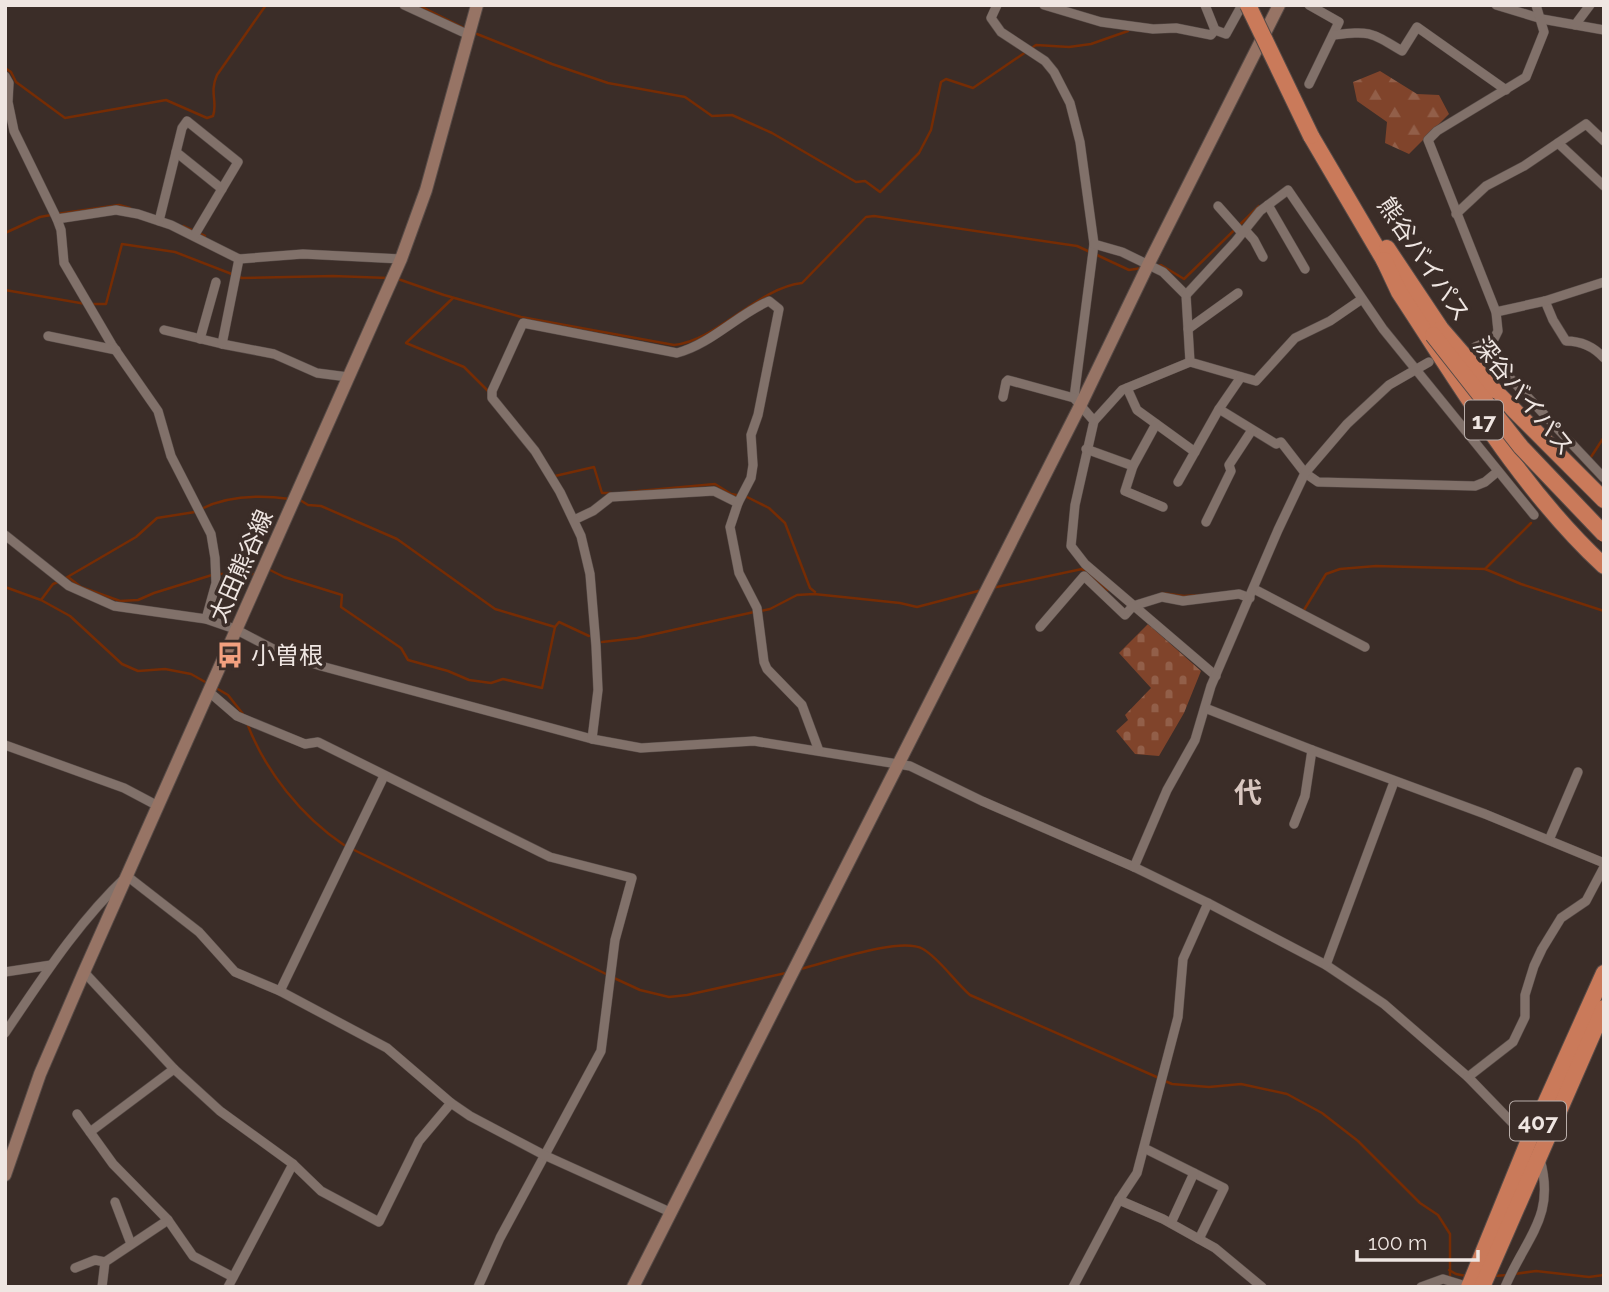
<svg xmlns="http://www.w3.org/2000/svg" width="1609" height="1292" font-family="Raleway,'Noto Sans JP',sans-serif">
<style>
.forest{fill:url(#forest-firs)}
.cemetery{fill:url(#cemetery-stones)}
.lines{fill:none;stroke-linecap:round;stroke-linejoin:round}
.stream{stroke:#762c04;stroke-width:2.5}
.street-casing{stroke:#574b47;stroke-width:10}
.secondary-casing{stroke:#574b47;stroke-width:14}
.highway-casing{stroke:#574b47;stroke-width:18}
.street{stroke:#81716a;stroke-width:9}
.secondary{stroke:#977465;stroke-width:12}
.highway{stroke:#ca7a5a;stroke-width:16}
.highway-bridge-casing{stroke:#574b47;stroke-width:18;stroke-linecap:butt}
.highway-bridge{stroke:#ca7a5a;stroke-width:16}
.labels{text-anchor:middle;dominant-baseline:central;stroke-width:7;stroke-linejoin:round;paint-order:stroke}
.shield{fill:#3b2d28;stroke:#b9aeaa;stroke-width:2}
.shield-label{font-size:23px;font-weight:bold;fill:#efe6e2}
.street-label{font-size:24px;fill:#efe6e2;stroke:#3b2d28}
.poi-label{font-size:24px;fill:#efe6e2;stroke:#3b2d28;text-anchor:start}
.quarter-label{font-size:28px;font-weight:bold;fill:#d8c6bf;stroke:#3b2d28}
</style>
<defs>
<pattern id="forest-firs" width="22" height="20" patternUnits="userSpaceOnUse" patternTransform="scale(1.75)"><rect width="22" height="20" fill="#80442b"/><path d="M5 1l3.5 6h-7zM16 11l3.5 6h-7z" fill="#925f49"/></pattern>
<pattern id="cemetery-stones" width="16" height="16" patternUnits="userSpaceOnUse" patternTransform="scale(1.75)"><rect width="16" height="16" fill="#80442b"/><path d="M2 7V4a2 2 0 0 1 4 0v3zM10 15v-3a2 2 0 0 1 4 0v3z" fill="#925f49"/></pattern>
</defs>
<rect width="100%" height="100%" fill="#3b2d28"/>
<path class="forest" d="M1380,71l37,23 22,1 10,19 -40,40 -24,-11 2,-21 -30,-21 -4,-19z"/>
<path class="cemetery" d="M1148,624l53,47 -17,42 -25,43 -24,-2 -19,-23 12,-11 -3,-5 26,-27 -32,-35z"/>
<g class="lines">
<g class="stream">
<path d="M418,5l46,23"/>
<path d="M477,34l75,30 56,19 77,14 27,19 20,-1 40,18 84,49 9,-1 15,11 39,-39 12,-23 10,-48 5,-3 27,9 63,-43 33,2 22,-3 37,-13"/>
<path d="M5,68l6,4 5,10 49,36 101,-18 41,18 6,-2c5,-14 -4,-23 4,-41l49,-70"/>
<path d="M57,214l62,-9 11,3"/>
<path d="M183,226l22,10"/>
<path d="M5,233l35,-16 11,-2"/>
<path d="M1097,255l32,15 13,-2"/>
<path d="M1156,266l5,-1 23,14 75,-73"/>
<path d="M398,279l46,16 77,22 153,28c43,-4 83,-57 128,-62l64,-66 8,-1 203,30 13,6"/>
<path d="M5,290l81,14"/>
<path d="M453,298l-47,45 58,24 24,24"/>
<path d="M92,304h14l16,-60 53,8 67,26 91,-2 55,2"/>
<path d="M1591,457l13,-20"/>
<path d="M555,476l39,-9 8,26h9"/>
<path d="M628,492l87,-8 16,10 16,3 22,11 16,15 25,65 5,4"/>
<path d="M300,500l8,5 13,1 76,33 98,70 60,18"/>
<path d="M201,509c26,-13 60,-14 89,-10"/>
<path d="M1485,569l46,-46"/>
<path d="M270,570l14,7 58,18 -1,12 60,41 7,12 40,11 21,9 22,3 12,-4 39,9 13,-61 4,-5 30,14"/>
<path d="M218,574h35"/>
<path d="M68,577l13,10 39,14 18,-1 16,-7 58,-18"/>
<path d="M64,579l72,-42 21,-19 38,-6"/>
<path d="M5,587l36,13 29,16 52,48 16,7 27,-2 26,5 16,9"/>
<path d="M992,588l90,-19 26,21"/>
<path d="M1162,593l22,3 16,-1"/>
<path d="M41,600l12,-16 5,-2"/>
<path d="M1304,610l22,-36 14,-5 36,-3 109,3 36,15 83,27"/>
<path d="M761,611l9,-2 27,-14 17,-1 86,9 17,4 65,-17"/>
<path d="M602,642l35,-4 117,-26"/>
<path d="M216,688l12,7 15,19"/>
<path d="M247,723c18,48 55,94 97,122l264,130"/>
<path d="M800,969c26,-6 100,-33 123,-20 17,10 31,32 47,46l189,83"/>
<path d="M614,978l26,12 29,7 18,-2 99,-22"/>
<path d="M1165,1081l7,3 37,3 32,-3 46,10 35,19 36,28 62,62 18,12 12,19v45"/>
<path d="M1449,1270l7,4 10,2"/>
<path d="M1514,1274l22,-3 53,6 15,-2"/>
<path d="M1494,1276l14,-1"/>
</g>
<g class="street-casing">
<g id="street">
<path d="M404,5l65,30"/>
<path d="M997,5l-6,13 10,14 44,29 9,11 16,31 10,39 14,102 -20,154 20,23 -19,84 -4,41 14,18 131,112"/>
<path d="M1044,5l57,17 52,7 23,-1 35,7 4,-5 -10,-25"/>
<path d="M1309,5l30,17 -30,62"/>
<path d="M1496,5l46,14 62,11"/>
<path d="M1575,25l15,-20"/>
<path d="M1215,30l11,4 16,-29"/>
<path d="M1333,35c37,-4 36,-4 69,16l15,-24 89,63"/>
<path d="M5,76l4,7 -1,19 6,29 43,88 4,11 3,33 48,82 46,66 13,45 40,78 4,24 1,25 -10,36"/>
<path d="M1558,143l46,43"/>
<path d="M176,152l46,37"/>
<path d="M1268,205l37,64"/>
<path d="M1218,206l24,27"/>
<path d="M1456,214l30,-28 38,-20 62,-42 18,17"/>
<path d="M57,219l59,-9 22,4 33,11 68,34 64,-5 98,5"/>
<path d="M159,221l23,-93 5,-7 51,41 -44,74"/>
<path d="M1245,230l9,10 9,17"/>
<path d="M1094,244l28,8 41,20 23,23 4,67 66,19 39,-43 35,-17 32,-22"/>
<path d="M1186,295l49,-53 25,-31 28,-21 95,139 151,186"/>
<path d="M1545,301l8,19 13,21c15,0 28,6 38,17"/>
<path d="M1496,312l49,-11 59,-19"/>
<path d="M1188,329l50,-36"/>
<path d="M164,330l58,14 52,10 43,19 31,4"/>
<path d="M48,336l68,14"/>
<path d="M200,339l16,-57"/>
<path d="M222,344l17,-85"/>
<path d="M1482,344l27,33 95,101"/>
<path d="M1475,347l19,-8 4,-8 -2,-19 -68,-172 9,-9 89,-54 18,-45 -8,-27"/>
<path d="M1127,388l10,22 58,42"/>
<path d="M1003,397l3,-15 2,-2 66,18"/>
<path d="M1219,409l57,35 5,-2 24,31 13,9 157,4 10,-4 12,-10"/>
<path d="M1094,421l28,-31 68,-28"/>
<path d="M1156,424l-23,42 -8,25 38,16"/>
<path d="M1086,449l47,17"/>
<path d="M1178,482l41,-73 22,-32"/>
<path d="M574,520l19,-9 18,-14 103,-6 24,12"/>
<path d="M1206,522l25,-51 -2,-6 23,-35"/>
<path d="M5,535l64,51 45,20 92,13 29,10 40,21 46,16 271,73 49,9 113,-7 156,25 72,35 152,66 74,36 118,62 58,39 84,73 62,64"/>
<path d="M1254,589l111,58"/>
<path d="M1040,627l44,-51 41,39 8,-9 29,-9 21,4 56,-7 11,4"/>
<path d="M208,691l29,25 68,28 13,-2 232,115 82,21 -17,62 -14,111 -101,187 -22,49"/>
<path d="M1205,708l107,42 173,64 119,49"/>
<path d="M592,739l6,-49 -2,-44 -6,-72 -9,-38 -21,-44 -25,-41 -43,-53v-7l31,-68 154,30c34,-9 60,-38 92,-52l10,8 -21,106 -7,20 2,30 -2,13 -13,25 -8,24 9,46 18,35 7,54 3,7 35,36 17,46"/>
<path d="M5,745l119,43 34,18"/>
<path d="M1294,824l11,-28 7,-46"/>
<path d="M1549,840l29,-68"/>
<path d="M1134,867l33,-77 28,-50 16,-54 67,-156 27,-57 42,-49 42,-39 40,-23"/>
<path d="M1326,965l68,-183"/>
<path d="M5,972l46,-7"/>
<path d="M84,972l90,97 46,42 73,53 28,27 58,31 40,-81 32,-38"/>
<path d="M280,991l104,-215"/>
<path d="M5,1033c38,-56 73,-111 122,-157l72,56 36,40 45,19 107,57 64,55 19,13 74,39 126,57"/>
<path d="M1468,1077l45,-35 12,-25v-22l9,-29 8,-17 19,-31 25,-17 18,-34"/>
<path d="M77,1114l36,50 55,56 25,36 40,21"/>
<path d="M90,1132l84,-63"/>
<path d="M1144,1148l80,40 -25,51"/>
<path d="M1119,1200l44,19 52,29 47,39"/>
<path d="M115,1202l16,42"/>
<path d="M1171,1223l23,-50"/>
<path d="M75,1268l20,-8 10,2"/>
<path d="M102,1287l3,-25 63,-42"/>
<path d="M228,1287l65,-123"/>
<path d="M1073,1287l46,-87 18,-27 41,-156 5,-58 25,-56"/>
<path d="M1421,1287l22,-8 26,8"/>
<path d="M1505,1287c21,-50 51,-70 35,-128"/>
</g>
</g>
<g class="secondary-casing">
<g id="secondary">
<path d="M5,1175l35,-101 44,-102 317,-713 25,-69 51,-185"/>
<path d="M633,1287l448,-883 67,-139 131,-260"/>
</g>
</g>
<g class="highway-casing">
<g id="highway">
<path d="M1311,136l77,131"/>
<path d="M1387,248l54,81"/>
<path d="M1384,260l15,32c62,94 121,196 205,274"/>
<path d="M1494,390l110,110"/>
<path d="M1469,1287l60,-147 75,-167"/>
<path d="M1482,1287l122,-279"/>
</g>
</g>
<use href="#street" class="street"/>
<use href="#secondary" class="secondary"/>
<use href="#highway" class="highway"/>
<g class="highway-bridge-casing">
<g id="highway-bridge">
<path d="M1248,5l63,131"/>
<path d="M1441,329l53,61"/>
<path d="M1433,335l88,112 83,87"/>
</g>
</g>
<use href="#highway-bridge" class="highway-bridge"/>
</g>
<defs>
<g id="bus-bare" transform="scale(2.1)"><path d="M-5-6H5V4H4V6H2V4H-2V6H-4V4H-5ZM-3.5-4V0h7V-4ZM-3.5 1.2v1.5H-2V1.2ZM2 1.2v1.5H3.5V1.2Z" fill="#f2a07f" stroke="#3b2d28" stroke-width="2.5" paint-order="stroke"/></g>
</defs>
<g fill-rule="evenodd">
<use href="#bus-bare" x="230" y="655"/>
</g>
<g class="labels">
<g class="shield">
<rect x="1465" y="400.5" width="38" height="39" rx="5"/>
<rect x="1510" y="1101.5" width="56" height="39" rx="5"/>
</g>
<g class="shield-label">
<text x="1484" y="420">17</text>
<text x="1538" y="1121">407</text>
</g>
<g class="street-label">
<text transform="translate(1424 259) rotate(56)">熊谷バイパス</text>
<text transform="translate(1524 396) rotate(51)">深谷バイパス</text>
<text transform="translate(241 566) rotate(-66)">太田熊谷線</text>
</g>
<g class="poi-label">
<text x="251" y="655">小曽根</text>
</g>
<g class="quarter-label">
<text x="1248" y="792">代</text>
</g>
</g>
<rect width="1609" height="1292" fill="none" stroke="#efe6e2" stroke-width="14"/>
<path d="M1357 1250v10h121v-10" fill="none" stroke="#efe6e2" stroke-width="3.5"/>
<text x="1368" y="1250" font-size="21" fill="#efe6e2" stroke="#3b2d28" stroke-width="5" paint-order="stroke">100 m</text>
</svg>
